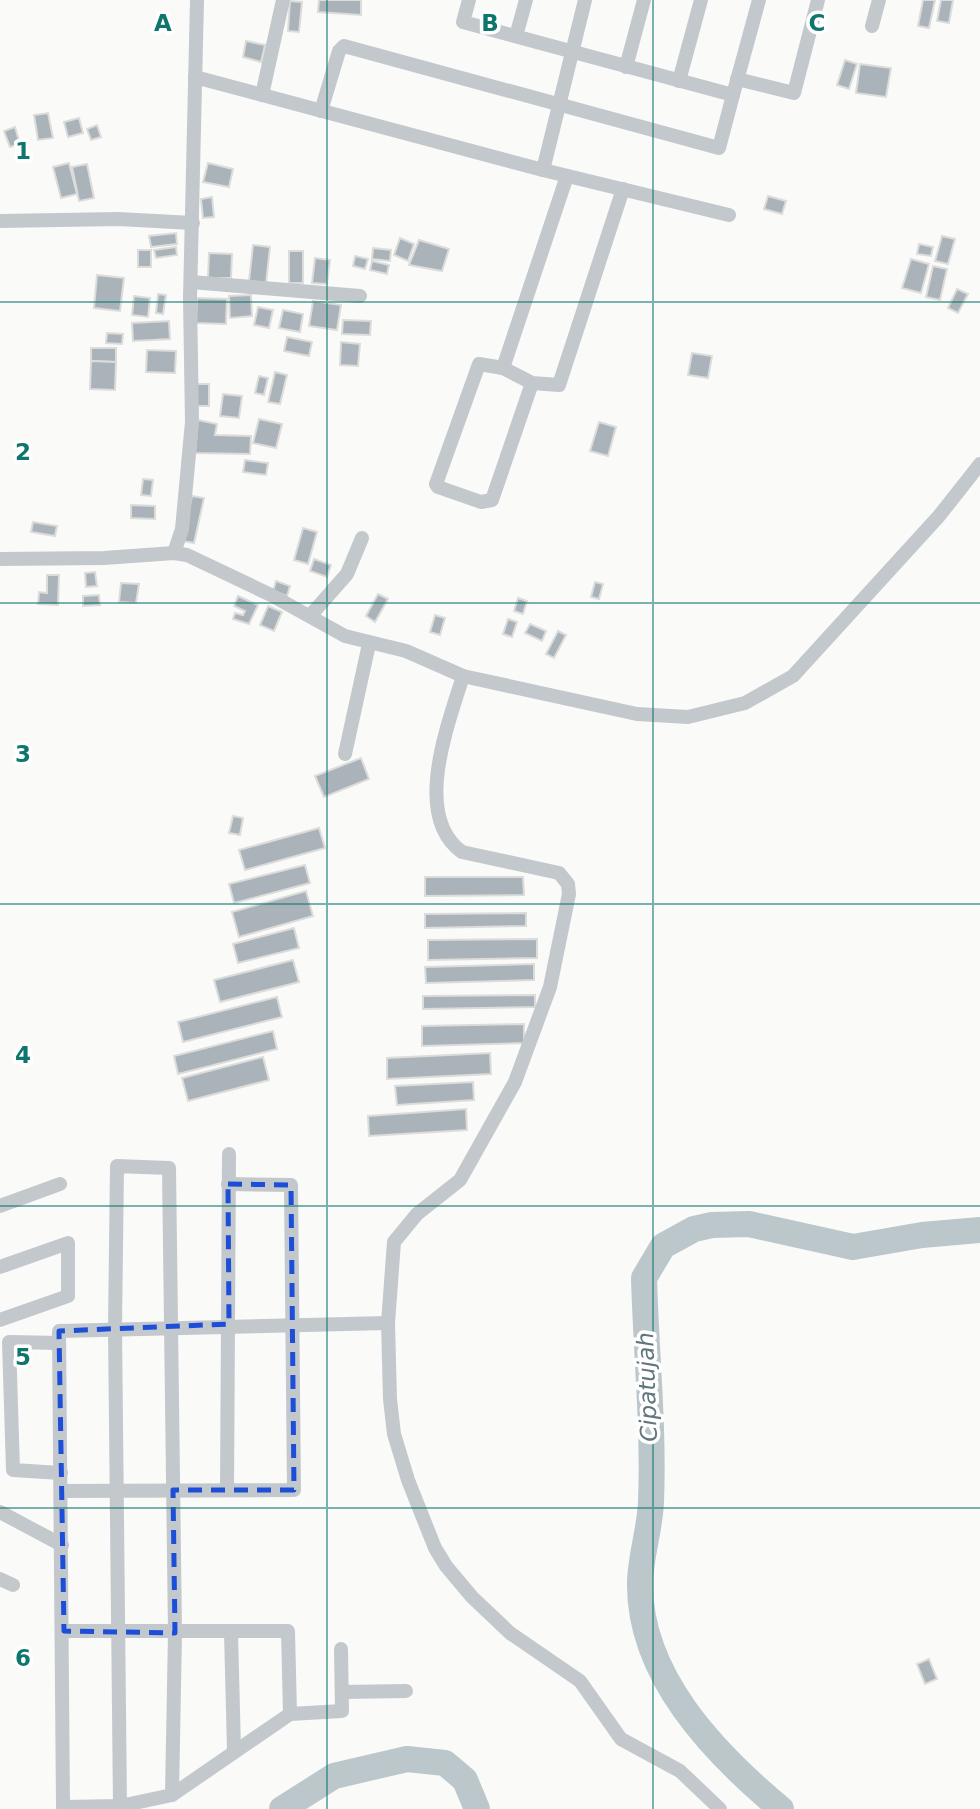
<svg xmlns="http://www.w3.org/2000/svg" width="980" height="1809" font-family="'DejaVu Sans',sans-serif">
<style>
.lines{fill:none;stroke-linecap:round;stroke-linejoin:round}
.river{stroke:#bbc7cb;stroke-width:26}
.building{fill:#aab3b9;stroke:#dcdcda;stroke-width:2}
.minor{stroke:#c3c8cc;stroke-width:14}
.marked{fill:none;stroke:#1d4ed8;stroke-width:5;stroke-dasharray:14 9;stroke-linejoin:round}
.grid{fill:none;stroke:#0f766e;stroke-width:2;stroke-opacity:0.55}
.labels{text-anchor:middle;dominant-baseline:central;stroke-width:7;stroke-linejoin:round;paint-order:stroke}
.water-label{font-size:23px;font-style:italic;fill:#60757c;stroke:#fff}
.grid-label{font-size:23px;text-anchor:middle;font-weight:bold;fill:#0f766e;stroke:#fff;stroke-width:7;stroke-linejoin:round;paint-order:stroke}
</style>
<rect width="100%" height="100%" fill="#fafaf8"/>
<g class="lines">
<g class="river">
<path d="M282,1809l52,-33 73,-17 38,4 20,17 12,29"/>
<path d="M781,1809c-67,-56 -143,-134 -141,-228 1,-26 10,-53 11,-79 3,-74 -5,-150 -7,-224l19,-32 31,-17 18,-4 37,-1 104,23 69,-12 58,-5"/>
</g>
</g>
<g class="building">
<path d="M319,0h42v15l-43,-3z"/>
<path d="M923,0h12l-6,28 -11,-2z"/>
<path d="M941,0h12l-4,23 -12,-2z"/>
<path d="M290,1l12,1 -3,30 -11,-1z"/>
<path d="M246,41l19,4 -4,17 -18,-5z"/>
<path d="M845,60l12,4 -8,25 -12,-4z"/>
<path d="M860,64l31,4 -5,29 -30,-4z"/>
<path d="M48,113l5,25 -15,2 -4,-25z"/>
<path d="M79,118l4,15 -15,4 -4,-15z"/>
<path d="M97,125l4,12 -10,3 -4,-11z"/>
<path d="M15,127l5,17 -10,3 -6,-16z"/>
<path d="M69,163l8,31 -16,4 -8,-31z"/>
<path d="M208,163l25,6 -4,18 -26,-5z"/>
<path d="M87,164l7,34 -15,3 -7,-34z"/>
<path d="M768,196l18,5 -4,13 -18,-5z"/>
<path d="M212,197l2,20 -11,1 -2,-19z"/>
<path d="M176,233l1,11 -26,3 -2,-11z"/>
<path d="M942,236l13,3 -7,25 -13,-3z"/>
<path d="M400,238l14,6 -6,17 -14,-6z"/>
<path d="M419,240l30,9 -7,22 -33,-6z"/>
<path d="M919,244l14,3 -2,9 -14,-2z"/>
<path d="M253,245l17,2 -4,36 -17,-2z"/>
<path d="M176,247l1,8 -21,3 -2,-8z"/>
<path d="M373,248l18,2 -1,11 -18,-2z"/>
<rect x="138" y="250" width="13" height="17"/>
<rect x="289" y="251" width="14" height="32"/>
<path d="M209,253l23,1 -1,24h-23z"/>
<path d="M355,256l13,3 -3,10 -12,-3z"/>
<path d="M315,258l15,2 -3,24 -15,-1z"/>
<path d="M911,259l18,5 -8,29 -19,-5z"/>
<path d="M372,261l17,4 -2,9 -17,-4z"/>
<path d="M933,266l14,3 -7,31 -14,-3z"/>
<path d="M97,275l27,3 -4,33 -26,-3z"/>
<path d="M957,289l11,5 -10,19 -10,-5z"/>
<path d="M158,294l8,1 -3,19 -7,-1z"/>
<path d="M251,295l1,21 -22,2 -1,-22z"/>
<path d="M134,296l16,2 -2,19 -16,-2z"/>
<path d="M197,298l30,1 -1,25 -30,-1z"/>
<path d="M313,301l28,4 -4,25 -28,-4z"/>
<path d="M258,307l15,3 -4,18 -15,-3z"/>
<path d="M283,310l20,4 -3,18 -21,-4z"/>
<path d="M343,320l28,1 -1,14 -28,-1z"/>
<path d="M169,321l1,18 -37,2 -1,-18z"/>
<path d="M107,333l16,1 -1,10 -16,-1z"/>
<path d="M287,337l25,5 -3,14 -25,-5z"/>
<path d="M341,342l19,2 -2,22 -18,-1z"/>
<path d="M91,348h25v14l-25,-1z"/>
<path d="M147,350l29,1 -1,22 -29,-1z"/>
<path d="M692,353l20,3 -4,22 -20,-3z"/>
<path d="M91,361l25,1 -1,28 -25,-1z"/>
<path d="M275,372l12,3 -7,29 -12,-2z"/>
<path d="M259,376l9,2 -4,17 -9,-2z"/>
<path d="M197,384h12v22h-13z"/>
<path d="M223,394l19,2 -3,22 -19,-2z"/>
<path d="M259,419l23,5 -6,24 -23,-5z"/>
<path d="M198,420l19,4 -2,11 36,1 -1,18 -55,-1z"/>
<path d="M599,422l17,5 -8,29 -18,-5z"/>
<path d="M245,460l23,3 -2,12 -23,-3z"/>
<path d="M143,479l10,1 -2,16 -10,-1z"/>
<path d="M192,496l12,2 -10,45 -12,-2z"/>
<path d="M131,505l24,1v13l-24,-1z"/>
<path d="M33,522l24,4 -2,10 -24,-4z"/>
<path d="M303,528l14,4 -9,32 -14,-4z"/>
<path d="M314,559l17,6 -4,12 -17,-6z"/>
<path d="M95,572l2,14 -11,1 -1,-14z"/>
<path d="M47,575h12l-1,30 -20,-1 1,-12 8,1z"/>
<path d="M276,581l14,5 -3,10 -14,-5z"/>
<path d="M595,582l8,2 -4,15 -8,-2z"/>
<path d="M121,583l18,1 -3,19 -17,-1z"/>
<path d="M378,594l10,5 -13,23 -9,-6z"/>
<path d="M99,595l1,10 -17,1v-10z"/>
<path d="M238,596l20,9 -9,19 -16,-5 2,-6 8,2 2,-4 -11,-5z"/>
<path d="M518,598l9,3 -4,13 -9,-3z"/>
<path d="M268,606l14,6 -8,19 -14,-6z"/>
<path d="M435,615l10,3 -5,17 -10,-3z"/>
<path d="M508,619l9,3 -5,15 -9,-3z"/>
<path d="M530,624l16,7 -4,10 -17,-8z"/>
<path d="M558,631l8,4 -12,23 -8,-4z"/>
<path d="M361,758l8,21 -45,18 -9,-21z"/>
<path d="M233,816l10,2 -3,17 -11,-2z"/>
<path d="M319,828l6,20 -80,22 -6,-20z"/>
<path d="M305,865l5,18 -76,20 -5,-19z"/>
<path d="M425,877h98l1,18 -99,1z"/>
<path d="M306,891l7,25 -74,21 -7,-25z"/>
<path d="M526,913v13l-101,2v-14z"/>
<path d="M294,928l5,20 -61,15 -5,-19z"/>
<path d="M537,939v19l-109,2v-20z"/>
<path d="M293,960l6,22 -79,20 -6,-22z"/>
<path d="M534,964v16l-108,3 -1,-16z"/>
<path d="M535,995v12l-112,2v-13z"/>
<path d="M277,997l5,20 -99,25 -5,-20z"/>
<path d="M524,1024v19l-102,3v-20z"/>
<path d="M273,1031l4,18 -99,25 -4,-18z"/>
<path d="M490,1053l1,21 -104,5v-21z"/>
<path d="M263,1057l6,23 -81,21 -6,-23z"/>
<path d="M473,1082l1,18 -77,5 -2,-19z"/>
<path d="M466,1109l1,21 -98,6 -1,-20z"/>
<path d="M929,1659l8,20 -12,5 -8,-20z"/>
</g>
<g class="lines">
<g class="minor">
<path d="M469,0l-6,22 270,73 26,-95"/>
<path d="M872,26l7,-26"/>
<path d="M516,36l10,-36"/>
<path d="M626,67l18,-67"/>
<path d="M195,77l348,93 186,45"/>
<path d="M737,79l57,14 24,-93"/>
<path d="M679,81l22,-81"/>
<path d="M262,95l21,-95"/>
<path d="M321,111l18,-60 5,-5 375,102 14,-53"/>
<path d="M543,170l42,-170"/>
<path d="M0,221l118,-2 75,4"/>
<path d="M191,282l169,14"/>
<path d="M503,368l64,-192"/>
<path d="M532,383l-29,-15 -24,-4 -43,120 2,3 43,15 11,-2 40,-117 27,2 64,-196"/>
<path d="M174,553l8,-24 10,-107 -2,-124 7,-298"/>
<path d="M0,559l104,-1 70,-5 13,2 84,40 74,41 61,15 57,25 174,38 51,3 57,-14 48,-27 146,-160 41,-52"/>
<path d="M310,616l37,-42 15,-36"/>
<path d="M463,676c-15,49 -51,140 -1,176l97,21 9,11 1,10 -19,93 -35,95 -55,98 -43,34 -23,28 -6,81 2,76 4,35 14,46 27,68 11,18 26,31 38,36 70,48 41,58 59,32 40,38"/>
<path d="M345,754l24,-110"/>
<path d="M0,1206l60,-22"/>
<path d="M0,1267l68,-24v53l-68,24"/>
<path d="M59,1343l-50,-1 4,128 48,3"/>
<path d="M227,1490l2,-336"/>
<path d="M61,1491l233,-1 -3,-305 -63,-1"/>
<path d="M0,1512l62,33"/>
<path d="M0,1579l13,6"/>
<path d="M64,1631h224l2,83"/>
<path d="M231,1632l3,118"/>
<path d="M341,1649l1,62 -52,3 -118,81 -52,11 -57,1 -4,-476 329,-8"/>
<path d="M342,1692l64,-1"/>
<path d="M120,1806l-5,-478 2,-162 52,2 6,465 -3,162"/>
</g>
</g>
<path class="marked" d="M228,1184l63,1 3,305h-121l2,143 -111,-2 -5,-300 170,-7z"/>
<path class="grid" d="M327,0v1809M653,0v1809M0,302h980M0,603h980M0,904h980M0,1206h980M0,1508h980"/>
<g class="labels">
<g class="water-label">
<text transform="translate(647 1387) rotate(-92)">Cipatujah</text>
</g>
</g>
<g class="grid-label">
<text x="163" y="31">A</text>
<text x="490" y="31">B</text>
<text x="817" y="31">C</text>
<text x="23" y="159">1</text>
<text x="23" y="460">2</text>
<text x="23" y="762">3</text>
<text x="23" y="1063">4</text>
<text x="23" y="1365">5</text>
<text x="23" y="1666">6</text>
</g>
</svg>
